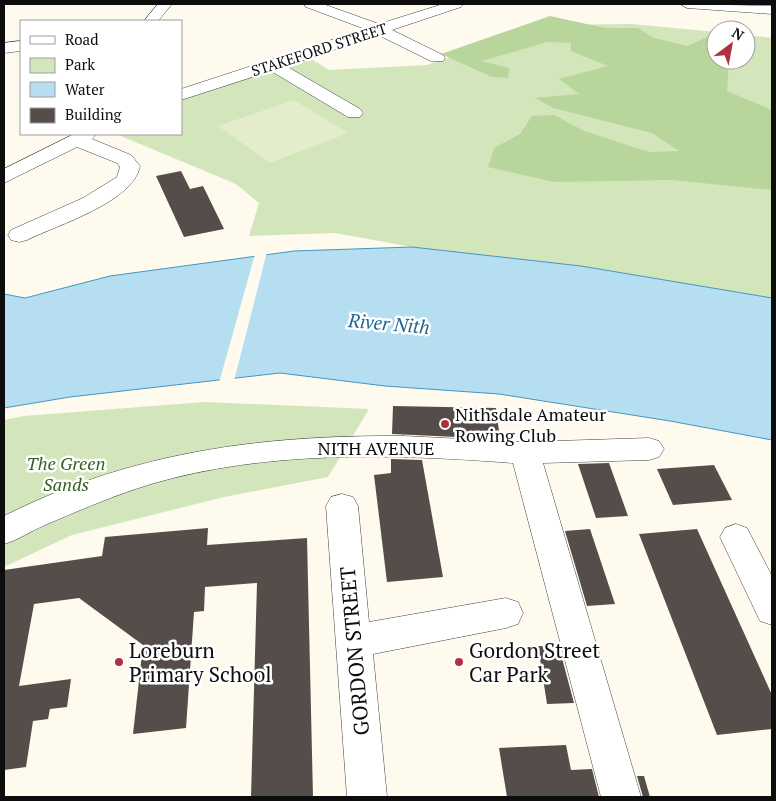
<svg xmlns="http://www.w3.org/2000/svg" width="776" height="801" font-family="'PT Serif',serif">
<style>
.green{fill:#d3e5ba}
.forest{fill:#b8d59b}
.pitch{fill:#e3edcb}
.water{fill:#b6def1;stroke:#4396c2}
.pier{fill:#fefaee}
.building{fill:#544d4a}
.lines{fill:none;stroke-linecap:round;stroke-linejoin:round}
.minor-casing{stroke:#404040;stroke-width:1}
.minor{fill:#fff;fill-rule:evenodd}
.poi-dot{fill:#b1303d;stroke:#fff;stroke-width:2}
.labels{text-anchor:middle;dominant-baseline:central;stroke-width:5;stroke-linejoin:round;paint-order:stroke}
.far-street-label{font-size:15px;fill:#0d0d0d;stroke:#fff}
.poi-label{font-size:18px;fill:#0d0d0d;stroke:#fff;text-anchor:start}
.street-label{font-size:18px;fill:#0d0d0d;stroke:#fff}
.park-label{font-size:18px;font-style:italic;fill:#325f22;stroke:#fff}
.water-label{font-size:19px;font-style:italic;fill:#206794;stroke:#fff}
.near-poi-label{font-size:21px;fill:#0d0d0d;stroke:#fff;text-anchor:start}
.near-street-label{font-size:21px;fill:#0d0d0d;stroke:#fff}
</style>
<rect width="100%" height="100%" fill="#fefaee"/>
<g class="green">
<path d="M632,24l84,8v28h30v-25l26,3v260l-191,-32 -169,-19 -77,-14 -86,3 10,-33 -23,-19 -120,-50h65v-34l129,-42 19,12 98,-5 118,-40z"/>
<path d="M204,402l165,7 -41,68 -104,20 -152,38 -68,32v-147l20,-4z"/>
</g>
<path class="forest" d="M550,16l55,12h33l16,10 34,8 21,-10 7,3v21h13l-2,31 45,19v80l-100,-10 -118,2 -66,-15 6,-19 26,-14 12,-18 22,-1 30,16 65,21 30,-1 -27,-18 -99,-25 -18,-10 44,-4 -20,-15 49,-13 -37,-15v-8l-24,-1 -65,19 27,7 -1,10 -16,-1 -51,-23z"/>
<path class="pitch" d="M294,100l54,33 -78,30 -52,-37z"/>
<path class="water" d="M412,247l169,19 191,32v142l-102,-19 -171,-27 -114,-8 -105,-13 -210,24 -66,11v-114l21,4 85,-22 184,-25z"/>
<path class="pier" d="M267,252l-33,129 -15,2 36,-129z"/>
<g class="building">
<path d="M181,171l9,18 13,-3 21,43 -40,8 -28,-61z"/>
<path d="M393,406l103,2 4,31 -108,-5z"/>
<path d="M391,459l31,1 21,117 -56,5 -13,-107 17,-2z"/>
<path d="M609,463l19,53 -32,2 -18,-54z"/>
<path d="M714,465l18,35 -59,5 -16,-36z"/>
<path d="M208,528l-1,17 100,-7 6,259h-62l6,-214 -52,4 -1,24 -10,1 -8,116 -53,6 10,-89 -64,-47 -45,6 -15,82 52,-7 -4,28 -17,2 -2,10 -15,2 -7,46 -22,3v-200l98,-14 3,-19z"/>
<path d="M590,529l25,75 -28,2 -22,-75z"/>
<path d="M697,529l75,166v34l-55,6 -78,-201z"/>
<path d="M538,646l21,1 15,56 -27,1z"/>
<path d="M566,745l5,25 21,-1 7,28h-92l-8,-49z"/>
<path d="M637,776h7l6,21h-7z"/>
</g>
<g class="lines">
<g class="minor-casing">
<g id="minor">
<path d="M158,4h14l-14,17h-14z"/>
<path d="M304,4h19l56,20 64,-20h20l-2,3 -69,23 51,25 2,3 -2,3h-12l-53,-26 -92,31 74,43 3,4 -3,4h-12l-77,-46 -90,29v-11l184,-60 -59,-22z"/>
<path d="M680,4l92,2v8l-85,-6z"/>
<path d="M21,41v10l-17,2v-10z"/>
<path d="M74,134h23l-5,5 39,16 9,11c-6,36 -83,59 -113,74l-8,2 -8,-2 -3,-5 3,-5 72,-32 34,-21 3,-10 -3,-4 -40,-16 -73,36v-14z"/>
<path d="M403,436l122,6 124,-4 10,3 5,8 -5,8 -10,3 -106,3 98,334h-40l-88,-334c-119,-9 -246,-13 -362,21 -36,11 -71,26 -106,41 -14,6 -27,15 -41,19v-28c128,-64 257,-81 399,-80z"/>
<path d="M342,494l11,3 5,9 11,116 137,-24 12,4 5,11 -5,11 -12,4 -133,26 14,143h-40l-21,-291 5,-9z"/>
<path d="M736,524l11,4 25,48v49l-12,-4 -40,-84 5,-9z"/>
</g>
</g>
<use href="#minor" class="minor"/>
</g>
<g class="poi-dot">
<circle cx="445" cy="424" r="5"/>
<circle cx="119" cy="662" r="5"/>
<circle cx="459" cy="662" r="5"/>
</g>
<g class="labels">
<g class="far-street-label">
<text transform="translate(319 49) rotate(-18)">STAKEFORD STREET</text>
</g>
<g class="poi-label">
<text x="455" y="414">Nithsdale Amateur<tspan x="455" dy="21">Rowing Club</tspan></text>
</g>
<g class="street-label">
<text x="376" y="448">NITH AVENUE</text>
</g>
<g class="park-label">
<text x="66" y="463">The Green<tspan x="66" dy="21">Sands</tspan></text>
</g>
<g class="water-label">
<text transform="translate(389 323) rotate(5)">River Nith</text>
</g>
<g class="near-poi-label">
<text x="129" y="650">Loreburn<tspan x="129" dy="24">Primary School</tspan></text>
<text x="469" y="650">Gordon Street<tspan x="469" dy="24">Car Park</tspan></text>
</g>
<g class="near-street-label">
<text transform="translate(354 651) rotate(-95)">GORDON STREET</text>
</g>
</g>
<rect width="776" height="801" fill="none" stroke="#0d0d0d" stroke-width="10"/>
<rect x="20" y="20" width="162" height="115" fill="#ffffff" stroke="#9e9e9e"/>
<rect x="30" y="36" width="25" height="8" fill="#ffffff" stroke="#9e9e9e"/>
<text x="65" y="45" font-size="15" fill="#0d0d0d">Road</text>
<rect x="30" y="58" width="25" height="15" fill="#d3e5ba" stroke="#9e9e9e"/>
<text x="65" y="70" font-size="15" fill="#0d0d0d">Park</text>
<rect x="30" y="82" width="25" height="15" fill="#b6def1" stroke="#9e9e9e"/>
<text x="65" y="95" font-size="15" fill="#0d0d0d">Water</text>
<rect x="30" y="108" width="25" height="15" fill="#544d4a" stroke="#9e9e9e"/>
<text x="65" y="120" font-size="15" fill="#0d0d0d">Building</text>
<g transform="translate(731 45) rotate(32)"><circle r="24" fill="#ffffff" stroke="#9e9e9e"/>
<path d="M0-4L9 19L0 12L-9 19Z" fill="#b1303d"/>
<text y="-8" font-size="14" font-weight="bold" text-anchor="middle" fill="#0d0d0d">N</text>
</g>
</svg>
